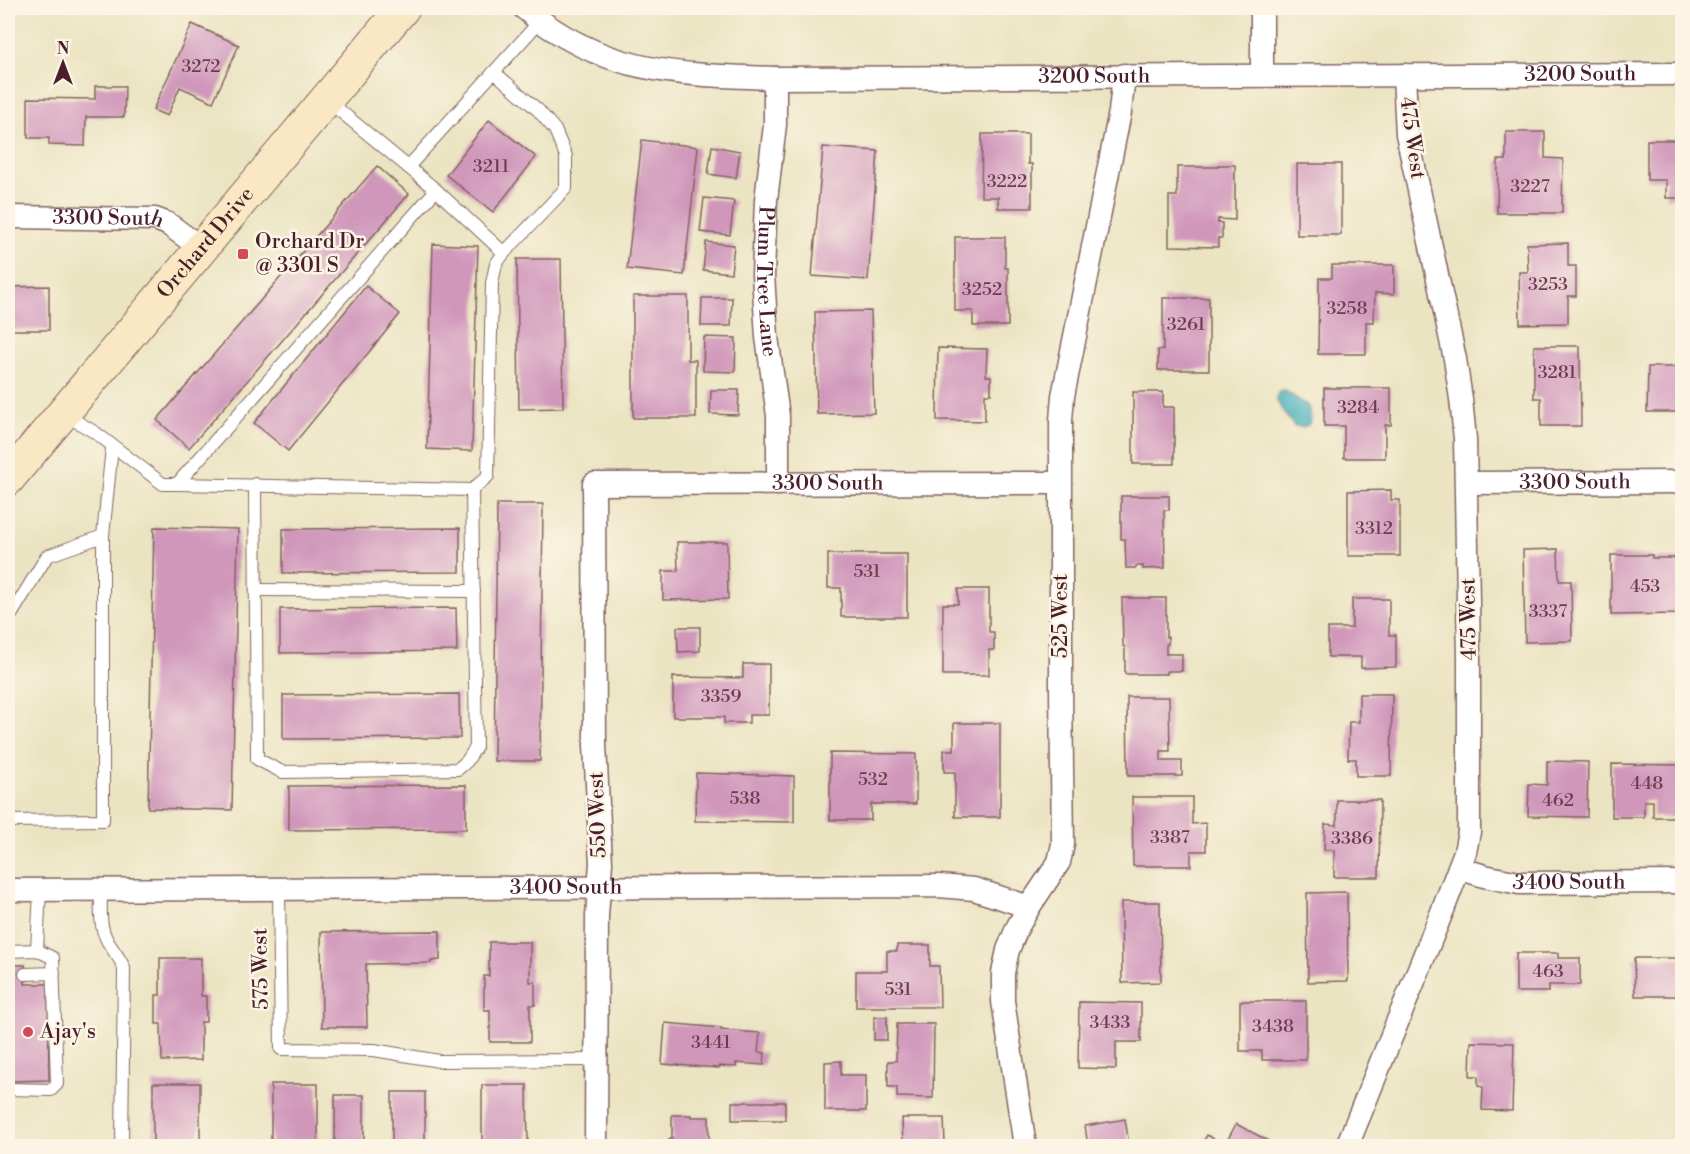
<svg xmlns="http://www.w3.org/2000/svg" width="1690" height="1154" font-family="'Libre Bodoni',serif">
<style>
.water{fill:#3eadbc;stroke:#446674;stroke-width:1.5}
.building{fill:#d097bb}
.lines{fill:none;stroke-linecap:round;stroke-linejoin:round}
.lane-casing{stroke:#826460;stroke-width:14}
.street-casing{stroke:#826460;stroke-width:25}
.secondary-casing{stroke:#826460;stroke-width:35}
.lane{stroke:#fff;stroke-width:12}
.street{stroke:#fff;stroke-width:22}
.secondary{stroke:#fae7c3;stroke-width:33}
.poi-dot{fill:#d1495b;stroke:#fcf5e5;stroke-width:2}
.labels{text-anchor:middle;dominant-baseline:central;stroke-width:5;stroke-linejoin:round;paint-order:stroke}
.number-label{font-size:18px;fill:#6c3d4f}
.street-label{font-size:21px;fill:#4a1f2b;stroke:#fcf5e5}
.poi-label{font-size:21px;fill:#4a1f2b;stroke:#fcf5e5;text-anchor:start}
</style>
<rect width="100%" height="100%" fill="#fcf5e5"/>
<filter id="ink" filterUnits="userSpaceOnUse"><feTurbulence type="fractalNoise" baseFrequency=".0167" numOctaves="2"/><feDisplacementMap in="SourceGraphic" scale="12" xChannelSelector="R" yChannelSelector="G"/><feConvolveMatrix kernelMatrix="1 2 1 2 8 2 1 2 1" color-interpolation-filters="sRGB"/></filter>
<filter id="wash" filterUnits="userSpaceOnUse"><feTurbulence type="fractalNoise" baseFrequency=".008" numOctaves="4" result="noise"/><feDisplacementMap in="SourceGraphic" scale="24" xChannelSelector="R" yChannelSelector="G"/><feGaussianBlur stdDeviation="1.35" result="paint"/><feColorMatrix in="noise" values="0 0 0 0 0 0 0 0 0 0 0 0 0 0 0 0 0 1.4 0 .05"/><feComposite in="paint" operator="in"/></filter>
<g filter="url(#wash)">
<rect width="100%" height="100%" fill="#ebe4c2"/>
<path class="water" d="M1285,391l23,15 3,13 -3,6 -6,2 -8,-1c-7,-9 -14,-17 -18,-28l3,-6z"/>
<g id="blocks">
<g class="building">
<path d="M761,8h86l-1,3 -85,-1z"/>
<path d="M892,8h53v6l-53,-1z"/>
<path d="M192,24l47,21 -26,57 -33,-15 -13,29 -14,-6z"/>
<path d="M95,86h30l-1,31h-38l-1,29 -36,-1v-7h-21v-40l67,1z"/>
<path d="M489,120l47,37 -43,55 -47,-37z"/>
<path d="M1506,132h39v26l18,1 -1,54h-65l1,-53h8z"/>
<path d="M982,134h46v30h4v44h-34v-11h-17z"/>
<path d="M642,140l56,7 -14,128 -57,-6z"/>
<path d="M1647,140h35v58h-16v-18h-19z"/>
<path d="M712,146l28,5 -4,27 -28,-4z"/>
<path d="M823,147l55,4 -10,129 -56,-4z"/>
<rect x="1297" y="164" width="44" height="71"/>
<path d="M1218,165h17v55l-17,-1v4h4v15h-4v9l-49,-1v-50h8v-29h41z"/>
<path d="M377,166l32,28 -220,254 -32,-28z"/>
<path d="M704,198l30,3 -4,34 -30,-3z"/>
<path d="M955,237h50v31h3v58h-35v-15h-18z"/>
<path d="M706,242l28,3 -3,28 -28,-3z"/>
<path d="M1568,243v23h8v30h-8v27l-48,1 -1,-52h9l-1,-28z"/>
<path d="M433,244l45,2 -6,205 -45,-2z"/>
<path d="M517,259h44l2,149 -44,1z"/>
<path d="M1332,265h62v29l-19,-1 -1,29h-8v32h-48l1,-76h13z"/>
<path d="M49,286v44h-41v-43z"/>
<path d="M366,286l34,28 -112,137 -34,-28z"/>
<path d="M633,296h55v64h8v58h-63z"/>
<path d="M702,298h30l-1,28h-30z"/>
<path d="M1163,298h46v72h-51v-20h5z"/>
<path d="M871,311l3,102 -57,1 -2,-102z"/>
<path d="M704,337l32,1 -1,34 -32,-1z"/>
<path d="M1534,346h46l1,80h-40v-28h-7z"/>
<path d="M938,348l49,1 -1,27h5v18h-6v27l-48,-1z"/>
<path d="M1648,367h34v45h-35z"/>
<path d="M1324,388h67v37h-6v33h-41v-32h-20z"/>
<path d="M711,390h28l-1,25 -28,-1z"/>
<path d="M1133,392h30v15h11v57h-41z"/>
<path d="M1391,490v10h9v56h-52v-65z"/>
<path d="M1121,496h48v14h-5l1,58 -22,1v-3h-7v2h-10l-1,-29h-4z"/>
<path d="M497,504h46l-3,257h-46z"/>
<path d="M154,527l84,2 -6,281 -84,-2z"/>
<path d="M460,528v44l-177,1v-44z"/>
<path d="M677,542h50l1,57 -65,1v-29h15z"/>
<path d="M1558,549l1,32h12l1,60 -47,1 -2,-92z"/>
<path d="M828,554h79v63h-66v-29h-13z"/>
<path d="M1611,555h41v3h27v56l-68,1z"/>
<path d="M958,589h31v43h5v18h-5v25h-46v-71h15z"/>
<path d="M1122,598h44v39h2v7l-2,1v9h16v17h-15v3h-42v-27l-2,-1z"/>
<path d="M1352,599h37v36h7v32l-35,1v-11h-33v-29h24z"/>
<path d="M456,608l1,43 -177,2v-44z"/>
<path d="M677,627h23v24l-22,1z"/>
<path d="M743,664h26v51h-20v8h-25v-6h-51v-40l70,1z"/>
<path d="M459,694l1,44 -177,1v-44z"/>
<path d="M1359,694h33l-1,82h-35v-17h-8l1,-37h10z"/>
<path d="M1127,697h42l1,54h-9v10h21v15h-54z"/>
<path d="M954,723h46v94h-45v-45h-11v-22h10z"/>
<path d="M830,753l86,1v50h-45v16h-41z"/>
<path d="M1547,761l41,1 -1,55 -59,-1 1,-32 18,1z"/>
<path d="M1612,764l70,1v52h-29v-16h-9v16h-32z"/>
<path d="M696,773l98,3v46l-99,-1z"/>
<path d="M466,785v44l-177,1v-44z"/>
<path d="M1132,797h60v27l14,-1v28h-15v15h-58z"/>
<path d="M1337,800h43l-1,77h-45v-27h-10l1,-26 12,1z"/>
<path d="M1347,892l1,89 -40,1 -1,-89z"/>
<path d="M1121,902h39l1,80 -39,1z"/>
<path d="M440,931v29l-9,1v2l-65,1 1,63h-45l-1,-95z"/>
<path d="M489,942h41v40h5v23h-5v37h-40v-32h-6v-34h5z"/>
<path d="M897,945h33v21h9l1,41h-84v-36h31v-20h10z"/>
<path d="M1516,953h42v5h22v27h-31v7h-33z"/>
<path d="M160,958h41v38h5v26h-5v38l-39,1 -1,-37h-5v-29h4z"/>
<path d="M1634,958h48v38h-47z"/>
<path d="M8,965h17v19h23l1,96 -41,1z"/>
<path d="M1240,1001h66v59h-44v-9h-22z"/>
<path d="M1079,1002l62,1v39h-25v27l-38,-1z"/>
<rect x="874" y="1017" width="13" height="23"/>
<path d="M665,1023l56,5v2l39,3 -2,19 7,1 -1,12 -28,-2v4l-17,-1v2l-57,-4z"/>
<path d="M897,1024h37l-1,74 -36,-1v-10h-9v-26h8z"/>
<path d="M1471,1042l43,1 -2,68 -30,-1 1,-23 -5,-1v-10h-8z"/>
<path d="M841,1061v14h25v36h-41v-49z"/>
<rect x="153" y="1083" width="47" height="63"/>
<rect x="271" y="1084" width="47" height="62"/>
<path d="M482,1085h45l1,61h-46z"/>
<rect x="392" y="1092" width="33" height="54"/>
<rect x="335" y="1095" width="29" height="51"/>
<rect x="732" y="1102" width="53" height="18"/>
<path d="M672,1115h19v2h18v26h29v3h-69v-7h3z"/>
<path d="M902,1118h42l1,28h-42z"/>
<path d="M1125,1119l4,25 6,-1v3h-47l-3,-20z"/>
<path d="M1236,1124l33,17 -3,5h-65l6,-11 18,10z"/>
</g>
</g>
</g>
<g filter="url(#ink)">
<use href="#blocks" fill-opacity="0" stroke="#826460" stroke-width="1.5"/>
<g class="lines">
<g class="lane-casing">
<g id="lane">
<path d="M408,167l132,-146"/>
<path d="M436,190l68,63"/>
<path d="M64,414l32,19 67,51h14l259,-294 -108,-89"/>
<path d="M177,484l295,6 16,-14 4,-193 4,-19 8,-11 62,-65v-32l-11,-26 -17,-20 -44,-38"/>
<path d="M255,484l2,275 25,13 176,-3 9,-8 9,-14 -4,-257"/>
<path d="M256,590l218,1"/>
<path d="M8,620l39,-64 56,-20 9,-89"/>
<path d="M8,821l95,-1v-284"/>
<path d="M279,889l2,160 93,1 65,11 156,-1"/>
<path d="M101,890c0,16 -2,34 5,48 5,11 14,19 18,30l-2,178"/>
<path d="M37,950l3,-60"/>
<path d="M8,951l29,-1 16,8 4,126 -6,6 -43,-1"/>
<path d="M25,974l29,-1"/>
</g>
</g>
<g class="street-casing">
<g id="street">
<path id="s1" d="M524,8c78,66 154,67 251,70l907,-4"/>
<path d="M1262,8v66"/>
<path id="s2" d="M775,78v47l-9,75 -3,75 4,62 11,79v68"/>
<path id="s3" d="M8,217l147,2 13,5 33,24"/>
<path id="s4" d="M1467,483l215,-1"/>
<path id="s5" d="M1459,868l25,8 35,7 163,-1"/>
<path id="s6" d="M8,890l931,-4 35,3 55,18"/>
<path id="s7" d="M596,1146l1,-230 4,-53 -6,-118 -1,-261 466,-1"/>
<path d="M1025,1146l-22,-145v-28l5,-23 9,-22 12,-21 30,-45 4,-18 -2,-154v-270l2,-24 57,-284 4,-37"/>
<path d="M1347,1146l97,-239 21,-55 4,-20v-175l-4,-218 -4,-40 -6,-40 -48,-225 -3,-59"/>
</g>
</g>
<g class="secondary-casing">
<g id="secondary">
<path id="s8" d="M8,479l395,-471"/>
</g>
</g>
<use href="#lane" class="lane"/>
<use href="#street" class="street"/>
<use href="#secondary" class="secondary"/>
</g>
</g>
<g class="poi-dot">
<rect x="237" y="248" width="12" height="12" rx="3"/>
<circle cx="28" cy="1032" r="6"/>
</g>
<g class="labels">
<g class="number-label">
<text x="201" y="66">3272</text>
<text x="491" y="166">3211</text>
<text x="1007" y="181">3222</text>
<text x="1530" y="186">3227</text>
<text x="1548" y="284">3253</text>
<text x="982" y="289">3252</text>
<text x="1347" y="308">3258</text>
<text x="1186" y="324">3261</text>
<text x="1557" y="372">3281</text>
<text x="1358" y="407">3284</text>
<text x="1374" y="528">3312</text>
<text x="867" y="571">531</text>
<text x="1645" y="586">453</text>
<text x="1548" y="611">3337</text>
<text x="721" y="696">3359</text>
<text x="873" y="779">532</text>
<text x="1647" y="783">448</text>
<text x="745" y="798">538</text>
<text x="1558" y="800">462</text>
<text x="1170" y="837">3387</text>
<text x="1352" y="838">3386</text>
<text x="1548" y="971">463</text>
<text x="898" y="989">531</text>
<text x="1110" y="1022">3433</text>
<text x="1273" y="1026">3438</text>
<text x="711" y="1042">3441</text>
</g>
<g class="street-label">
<text stroke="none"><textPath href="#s1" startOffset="1072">3200 South</textPath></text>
<text stroke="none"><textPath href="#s1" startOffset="586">3200 South</textPath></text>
<text transform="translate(1412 138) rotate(82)">475 West</text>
<text stroke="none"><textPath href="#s3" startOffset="100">3300 South</textPath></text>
<text stroke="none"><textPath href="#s8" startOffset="308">Orchard Drive</textPath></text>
<text stroke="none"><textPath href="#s2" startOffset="204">Plum Tree Lane</textPath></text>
<text stroke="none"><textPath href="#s4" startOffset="108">3300 South</textPath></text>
<text stroke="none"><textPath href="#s7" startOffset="896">3300 South</textPath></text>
<text transform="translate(1061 616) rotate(-90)">525 West</text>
<text transform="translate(1469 619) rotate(-91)">475 West</text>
<text transform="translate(598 815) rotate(-92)">550 West</text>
<text stroke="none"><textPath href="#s5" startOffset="112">3400 South</textPath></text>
<text stroke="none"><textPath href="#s6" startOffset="558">3400 South</textPath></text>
<text transform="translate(261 969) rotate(-91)">575 West</text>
</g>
<g class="poi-label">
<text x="255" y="242">Orchard Dr<tspan x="255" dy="24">@ 3301 S</tspan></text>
<text x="40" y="1032">Ajay's</text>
</g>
</g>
<rect width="1690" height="1154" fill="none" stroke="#fcf5e5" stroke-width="30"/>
<g transform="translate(63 63)" stroke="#fcf5e5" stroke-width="4.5" paint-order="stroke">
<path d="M0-4.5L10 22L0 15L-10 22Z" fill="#4a1f2b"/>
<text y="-9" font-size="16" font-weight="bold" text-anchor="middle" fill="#4a1f2b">N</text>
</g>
</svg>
